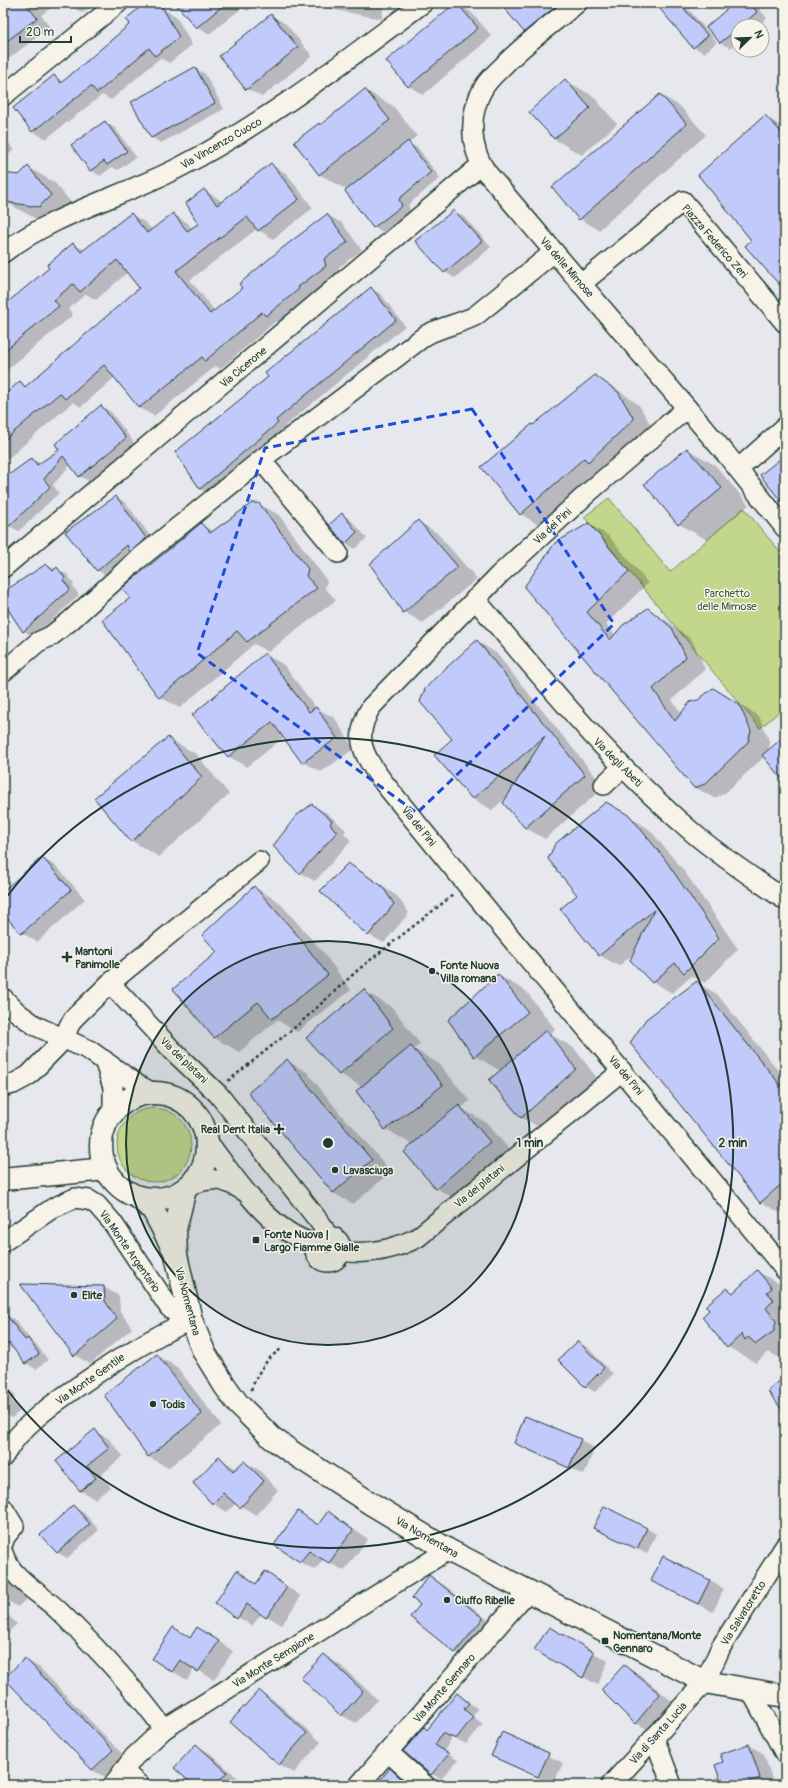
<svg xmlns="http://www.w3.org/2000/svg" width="788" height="1788" font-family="Pangolin,sans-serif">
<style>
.green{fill:#c2d68c;stroke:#708a60}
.shadow{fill:#0003}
.building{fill:#c2cafc;stroke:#1f3d34}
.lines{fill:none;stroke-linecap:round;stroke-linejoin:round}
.minor-casing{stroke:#1f3d34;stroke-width:22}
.major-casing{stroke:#1f3d34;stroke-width:25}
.path{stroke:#1f3d34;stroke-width:2.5;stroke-dasharray:3 3;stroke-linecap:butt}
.minor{stroke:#f7f3e8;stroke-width:19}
.major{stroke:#f7f3e8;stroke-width:22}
.marked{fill:none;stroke:#1d4ed8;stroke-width:3;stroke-dasharray:8 5;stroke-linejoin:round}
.ring{fill:none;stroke:#1f3d34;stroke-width:2}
.poi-dot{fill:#1f3d34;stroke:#f7f3e8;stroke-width:1.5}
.labels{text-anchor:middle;stroke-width:3;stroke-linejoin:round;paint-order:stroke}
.street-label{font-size:11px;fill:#1f3d34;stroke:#f7f3e8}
.park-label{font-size:11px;fill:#405c46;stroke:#f7f3e8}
.poi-label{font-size:11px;font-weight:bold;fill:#1f3d34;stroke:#f7f3e8;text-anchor:start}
.centre{fill:#1f3d34;stroke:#f7f3e8;stroke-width:2}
.ring-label{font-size:12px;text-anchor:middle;font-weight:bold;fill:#1f3d34;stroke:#f7f3e8;stroke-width:3;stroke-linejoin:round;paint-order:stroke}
</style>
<rect width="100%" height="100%" fill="#e7e7ee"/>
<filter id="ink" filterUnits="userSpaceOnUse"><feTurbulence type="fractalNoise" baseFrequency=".025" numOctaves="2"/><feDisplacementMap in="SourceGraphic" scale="8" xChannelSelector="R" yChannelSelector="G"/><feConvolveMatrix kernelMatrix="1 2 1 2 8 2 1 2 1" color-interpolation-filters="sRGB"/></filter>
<g filter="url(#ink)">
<g class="green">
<polygon points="609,498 670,572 744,508 785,558 785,707 760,728 584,517"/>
<circle cx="154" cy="1145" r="37"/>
</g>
<g class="shadow">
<polygon points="3,3 58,3 41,15 50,27 3,63"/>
<polygon points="67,3 96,3 82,13"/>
<polygon points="176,3 258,3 248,11 242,8 209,34 196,27"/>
<polygon points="304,3 384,3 382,19 308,5"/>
<polygon points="456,3 471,12 492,36 423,95 409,86"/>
<polygon points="501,3 592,3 544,42 525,31"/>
<polygon points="657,3 683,3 717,42 704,53 694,47"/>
<polygon points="735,3 754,3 767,18 757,26 738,26 738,42 730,48 721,43 707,27"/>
<polygon points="163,9 176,16 192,45 169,63 160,58 111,100 102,95 46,139 32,131 54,76 64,82"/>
<polygon points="271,15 286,24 312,56 262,97 247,89"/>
<polygon points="195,68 205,74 224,109 161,143 151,137"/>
<polygon points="565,80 593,96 617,124 582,155 554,139"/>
<polygon points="365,90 393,106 417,136 409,143 418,148 440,178 408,205 411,212 384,233 374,227 347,190 319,174 319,124 321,125"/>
<polygon points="661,95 680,106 706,135 599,230 580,219 553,187"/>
<polygon points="765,117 785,128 785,289 752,240"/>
<polygon points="105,122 115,128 136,157 118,170 112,167 100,176 91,170"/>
<polygon points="3,136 14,150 3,159"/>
<polygon points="271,165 286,173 313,208 273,239 257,229 190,280 215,311 327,215 342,223 362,250 338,268 341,274 282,324 276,321 220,369 216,366 154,416 139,408 115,377 81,407 73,402 3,463 3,397 20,383 28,387 140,289 128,272 96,300 86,294 68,309 73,315 3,373 3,314 51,268 73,244 85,250 131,214 146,223 152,230 173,214 188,223 192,229 199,224 204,190 219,199 222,203"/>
<polygon points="28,167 55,183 78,211 67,222 34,218 6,202 8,189 3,187 3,175 20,176"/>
<polygon points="454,211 464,217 491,247 455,278 445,272 417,241"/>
<polygon points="371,289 381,294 405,326 285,426 287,428 210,494 200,489 270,377"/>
<polygon points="595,377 617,389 639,405 655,432 542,527 521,514 482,467"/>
<polygon points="101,406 111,412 135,444 90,482 80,476 71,464 53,485 59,493 19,531 9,526 3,519 3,480 32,459 41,464 61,450"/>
<polygon points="687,449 715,465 749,505 707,540 679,524"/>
<polygon points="116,497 126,503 156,544 107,576 97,570"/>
<polygon points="259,504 279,515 327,581 325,588 336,600 268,652 254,644 180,708 160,697 132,598 201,524 214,532"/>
<polygon points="342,514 351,520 367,538 355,549 345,543"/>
<polygon points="418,521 437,533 477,579 423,623 404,612"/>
<polygon points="589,524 609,536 648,583 606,624 615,635 648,609 667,621 692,640 705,669 672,700 682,714 733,701 759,716 770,743 768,751 785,737 785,781 764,757 724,794 714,798 694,787 525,587"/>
<polygon points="46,565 67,574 74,584 73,586 79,595 34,637 24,631 3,601 3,594"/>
<polygon points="477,641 496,653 604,787 545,839 526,828 504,803 508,796 492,810 473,799 436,755 454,739"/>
<polygon points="3,651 7,656 3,659"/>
<polygon points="265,654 284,665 316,708 335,718 354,749 321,772 303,762 284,737 247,767 228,756"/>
<polygon points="168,738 196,754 229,794 159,857 132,841"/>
<polygon points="312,805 327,813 346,830 344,833 351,841 315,881 300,873 274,846"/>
<polygon points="625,814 649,829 684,871 738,949 705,983 692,976 672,993 653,982 634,953 619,966 599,955"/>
<polygon points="42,858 57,867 85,899 37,942 22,933 3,911 3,893"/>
<polygon points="348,864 397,896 409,913 384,943 369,935"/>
<polygon points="254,887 278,901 323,952 351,990 297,1032 277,1020 239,1052 215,1038 175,989 218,952"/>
<polygon points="498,975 526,991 555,1029 550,1034 574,1048 603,1086 549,1133 521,1117 501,1071 475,1056"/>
<polygon points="697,983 717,994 785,1079 785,1209 780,1213 761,1202"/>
<polygon points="364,991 392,1007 420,1044 414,1049 439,1064 470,1101 461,1108 487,1123 517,1159 464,1204 436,1188 413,1145 386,1129 362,1087 340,1074"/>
<polygon points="287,1061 307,1072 346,1121 351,1124 391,1172 353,1204 333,1193"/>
<polygon points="757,1271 785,1287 784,1360 768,1352 756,1363 728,1347 703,1317 727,1289 734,1293"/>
<polygon points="104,1287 119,1296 120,1311 132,1328 90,1364 75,1355"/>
<polygon points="5,1314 15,1320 32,1342 37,1345 48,1360 36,1369 26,1363 16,1350 5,1345 3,1343 3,1316"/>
<polygon points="578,1342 588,1348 613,1374 595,1392 585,1386"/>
<polygon points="157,1356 177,1367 221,1425 168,1468 149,1457 105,1395"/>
<polygon points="3,1382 16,1396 12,1400 21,1410 12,1418 6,1415 3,1417"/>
<polygon points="95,1431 109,1439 123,1456 101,1475 111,1487 95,1499 81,1491 57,1461"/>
<polygon points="580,1440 595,1448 584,1475 530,1451 515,1442"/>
<polygon points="219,1458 237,1469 244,1462 259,1470 278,1490 256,1515 236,1503 227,1512 212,1503"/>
<polygon points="74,1507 83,1512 99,1530 67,1558 57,1552"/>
<polygon points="328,1512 368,1539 344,1571 324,1559 315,1570 300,1562 313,1521 319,1525"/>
<polygon points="646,1528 656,1534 647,1554 604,1533"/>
<polygon points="3,1564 28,1597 18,1607 3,1598"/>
<polygon points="237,1572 257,1584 265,1573 301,1596 282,1625 262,1613 252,1626 216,1603"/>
<polygon points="430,1577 444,1585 497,1627 470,1661 455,1652 421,1605"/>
<polygon points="710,1580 724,1589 713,1612 652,1581"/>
<polygon points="785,1595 785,1611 784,1610"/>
<polygon points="3,1610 17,1624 3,1637"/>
<polygon points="174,1628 191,1638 212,1637 233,1651 214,1680 195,1668 187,1680 172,1671"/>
<polygon points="549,1628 608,1661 598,1685 550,1659"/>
<polygon points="324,1655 339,1664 378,1700 356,1723 341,1715"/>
<polygon points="25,1659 40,1668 127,1759 107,1778 92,1770"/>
<polygon points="624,1666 639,1674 674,1703 650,1731 636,1723"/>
<polygon points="259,1691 274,1700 321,1742 294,1773 279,1764"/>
<polygon points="457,1694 478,1709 473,1716 483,1724 466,1744 452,1737 444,1752 458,1760 441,1779 432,1774 427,1731"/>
<polygon points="503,1733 563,1763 553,1785 492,1755"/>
<polygon points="196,1745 211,1754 241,1781 238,1785 195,1785"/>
<polygon points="749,1745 764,1754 774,1785 716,1785 714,1778 720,1776"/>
<polygon points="390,1769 400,1775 411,1785 377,1785"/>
</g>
<g class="building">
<polygon points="3,3 25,3 37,18 3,44"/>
<polygon points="145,3 160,3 179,37 155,56 149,48 97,93 91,86 32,132 13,108 54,75 61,83 130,24 126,19"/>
<polygon points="175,3 226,3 196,28"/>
<polygon points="455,3 457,3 478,28 408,87 386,61"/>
<polygon points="500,3 560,3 524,32"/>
<polygon points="655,3 679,3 708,36 693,48"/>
<polygon points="734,3 750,3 757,12 741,26 738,26 738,28 720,43 706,27"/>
<polygon points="271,14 298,47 246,90 219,56"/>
<polygon points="195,67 215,103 151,138 131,102"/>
<polygon points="565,79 590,108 554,139 529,112"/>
<polygon points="365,89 390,120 319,175 294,142 319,123 320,125"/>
<polygon points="660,94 687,124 579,220 552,187"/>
<polygon points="765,115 785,136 785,291 745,246 751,240 698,175"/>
<polygon points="105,121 127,151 107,165 104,161 90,171 71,145"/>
<polygon points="408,141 431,172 399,199 402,206 373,228 345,191"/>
<polygon points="271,163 299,199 258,231 247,217 176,271 210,314 242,288 239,284 281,249 327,214 348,242 324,259 326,266 298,287 299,289 266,316 262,312 205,361 202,357 139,408 104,365 65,399 60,393 3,441 3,396 20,381 25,387 139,288 117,260 80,292 73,284 54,300 59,306 3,352 3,306 49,268 47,265 73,243 81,252 131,213 147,233 173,213 187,231 198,224 186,203 204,189 217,205"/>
<polygon points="28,166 51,195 39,207 5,202 7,187 3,187 3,173 19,175"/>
<polygon points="454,210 482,241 444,273 415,241"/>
<polygon points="371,287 396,320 276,420 278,423 200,489 175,452 268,377 265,373"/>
<polygon points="595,375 618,392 634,419 588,462 584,458 520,515 481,467 532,424 533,425"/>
<polygon points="101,405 126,438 79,477 63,456 44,479 50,487 3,532 3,479 32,458 37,465 59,450 55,444"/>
<polygon points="687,448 722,488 678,525 644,484"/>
<polygon points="785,455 785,506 760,475"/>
<polygon points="116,496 146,538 130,552 127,545 97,571 65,532"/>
<polygon points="252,503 259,503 308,569 306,576 317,588 247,642 237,631 159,698 102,620 130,598 122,588 201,523 210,533"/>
<polygon points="342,513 357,532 345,544 329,525"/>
<polygon points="418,520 458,567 403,613 370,564"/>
<polygon points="589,523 629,571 587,612 610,640 623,625 648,608 672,628 686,657 653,689 675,721 690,702 698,700 713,688 739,704 751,731 748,742 705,784 694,788 524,587 555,543"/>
<polygon points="46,564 53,571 57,567 65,578 63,580 70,589 23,632 3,602 3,592"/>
<polygon points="477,640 585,775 525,828 503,803 545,736 472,799 434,755 452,739 420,702 425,689 435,678"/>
<polygon points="265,653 309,712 316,707 337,738 302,763 272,722 228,757 192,715"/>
<polygon points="785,736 785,783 762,755"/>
<polygon points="168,737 202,777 131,842 94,798"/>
<polygon points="606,802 630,816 664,858 719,938 684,973 675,963 652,983 630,960 654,910 599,956 560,909 577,895 548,859 555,844"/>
<polygon points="312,804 332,821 330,824 337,832 299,874 273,846 296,816"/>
<polygon points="42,857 71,890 21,934 3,913 3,891"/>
<polygon points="348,863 382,886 394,904 368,936 320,891"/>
<polygon points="254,886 299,937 328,975 272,1019 258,1002 214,1038 173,989 217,952 202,935"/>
<polygon points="498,974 528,1012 474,1057 448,1020"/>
<polygon points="697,981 785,1091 785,1181 760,1203 630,1043 646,1019"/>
<polygon points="364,989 393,1028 339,1075 306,1038"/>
<polygon points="546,1030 576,1069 521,1118 489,1080"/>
<polygon points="411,1046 443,1085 385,1130 356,1091"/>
<polygon points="287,1059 330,1112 331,1111 372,1160 333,1193 248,1093"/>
<polygon points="459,1105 490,1142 436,1189 404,1152 429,1129"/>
<polygon points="757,1270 772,1288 767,1292 774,1300 766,1308 776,1321 774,1331 756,1344 748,1337 745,1340 742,1334 727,1348 702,1317 709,1310 705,1306 727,1288 733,1293"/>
<polygon points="20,1284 104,1286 105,1301 117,1319 74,1356"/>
<polygon points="3,1310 25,1340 28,1338 39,1354 25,1364 9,1343 3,1347"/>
<polygon points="578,1341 604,1368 585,1387 558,1360"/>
<polygon points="157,1354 202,1414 148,1457 104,1395"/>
<polygon points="785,1376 785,1414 768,1391"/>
<polygon points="525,1416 581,1439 569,1468 514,1443"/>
<polygon points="95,1429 109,1448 87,1466 96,1478 80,1491 56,1461"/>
<polygon points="219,1456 233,1471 244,1461 264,1481 240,1508 223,1493 212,1504 193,1483"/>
<polygon points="73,1505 90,1524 57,1553 40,1535"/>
<polygon points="604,1506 647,1528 637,1549 593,1528"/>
<polygon points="298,1511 318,1525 328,1511 353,1530 329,1563 309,1551 300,1562 274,1545"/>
<polygon points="663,1556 710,1580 698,1604 651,1581"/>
<polygon points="237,1570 256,1584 265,1571 287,1587 266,1618 247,1604 237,1619 215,1603"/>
<polygon points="429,1575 483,1618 455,1653 410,1617 420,1605 412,1598"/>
<polygon points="173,1627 190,1638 197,1627 219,1641 198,1672 180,1660 172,1672 152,1659"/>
<polygon points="549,1627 594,1652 583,1678 534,1650"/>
<polygon points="324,1654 363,1691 341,1716 301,1678"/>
<polygon points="25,1658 113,1750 92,1770 4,1678"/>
<polygon points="624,1665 660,1694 635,1724 601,1690"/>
<polygon points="259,1690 307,1733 279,1765 230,1722"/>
<polygon points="457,1693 469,1703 464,1709 473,1717 456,1739 442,1733 435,1745 449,1754 431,1775 403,1751 424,1727 427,1730"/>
<polygon points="502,1732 549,1753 538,1777 491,1756"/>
<polygon points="196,1744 227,1772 216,1785 193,1785 174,1768"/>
<polygon points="749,1744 760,1778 740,1785 722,1785 715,1765 723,1762 720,1754"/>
<polygon points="390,1768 408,1785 376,1785"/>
</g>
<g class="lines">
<defs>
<g id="minor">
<path d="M 577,3 C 552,24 525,43 503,66 C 496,73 489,79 484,87 C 468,114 469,148 487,173 L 726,454 L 785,528"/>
<polyline points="3,96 118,3"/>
<path d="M 3,253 C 55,213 122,197 180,167 C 267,122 344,62 423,3"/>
<polyline points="581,284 683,201 785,323"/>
<path d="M 687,408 L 589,492 L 499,575 L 371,707 C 352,739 364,756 384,783 C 516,947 653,1106 785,1270"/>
<polyline points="261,460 338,553"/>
<polyline points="738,469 785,427"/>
<polyline points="3,568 481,165"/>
<path d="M 475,599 C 544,680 611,763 692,832 C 721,857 754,878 785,900"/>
<path d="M 3,672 L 38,642 L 51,636 L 70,621 L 136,561 L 266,456 L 426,335 C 441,327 459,324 475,316 L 554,252"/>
<polyline points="604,785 622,768"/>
<polyline points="110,983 174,1052 218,1094 322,1225 327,1236"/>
<polyline points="3,998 18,1013 36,1026 89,1050 138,1085 153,1093"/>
<polyline points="104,1060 113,1087 113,1112"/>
<polyline points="3,1087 13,1084 28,1076 64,1039 69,1026 74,1018 110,983 259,861"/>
<path d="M 207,1141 C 236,1178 267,1231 315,1244"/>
<path d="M 192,1184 C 214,1177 222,1178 242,1190"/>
<circle cx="328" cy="1249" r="13"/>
<polyline points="3,1242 53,1208 75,1198 89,1200 97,1205 112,1222 169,1307 177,1314 191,1320"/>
<path d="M 341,1251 C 367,1255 393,1250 417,1238 L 622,1071"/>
<path d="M 3,1457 C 21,1425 54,1403 83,1383 C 118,1359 152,1337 191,1320"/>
<polyline points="3,1508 14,1526 5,1537 3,1543"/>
<path d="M 3,1553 C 11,1579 42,1594 60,1612 C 97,1648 134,1687 164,1729"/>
<polyline points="751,1691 785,1754"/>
<polyline points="654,1737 672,1785"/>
<polyline points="388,1752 425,1785"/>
<polyline points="123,1771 139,1785"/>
<polyline points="113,1785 134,1757 164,1729 448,1550"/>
<polyline points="359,1785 529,1590"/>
<polyline points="611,1785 705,1682 721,1647 785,1546"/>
</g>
<g id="major">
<circle cx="154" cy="1146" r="53"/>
<polyline points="3,1179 106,1169"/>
<polyline points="185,1189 175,1229 176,1255 191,1320 204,1352 225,1386 238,1404 272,1438 293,1453 370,1503 448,1550 705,1682 785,1696"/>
<polyline points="138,1197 153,1210 174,1250"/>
</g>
</defs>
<use href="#minor" class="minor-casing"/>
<use href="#major" class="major-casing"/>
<g class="path">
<polyline points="228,1081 299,1024 359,969 453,895"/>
<path d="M 251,1390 C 258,1372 265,1360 281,1349"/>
</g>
<use href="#minor" class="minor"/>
<use href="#major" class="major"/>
</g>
</g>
<path class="marked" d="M 472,409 L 614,624 L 417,813 L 197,653 L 265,448 Z"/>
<circle cx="328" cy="1143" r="202" fill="#1f3d34" fill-opacity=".12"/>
<g class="ring">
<circle cx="328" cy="1143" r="202"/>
<path d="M5 899A405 405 0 1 1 5 1387"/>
</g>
<g class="poi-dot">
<path d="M65 951h4v4h4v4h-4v4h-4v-4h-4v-4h4z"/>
<circle cx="432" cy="971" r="4"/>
<path d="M277 1123h4v4h4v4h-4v4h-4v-4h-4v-4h4z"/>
<circle cx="335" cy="1170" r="4"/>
<rect x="252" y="1236" width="8" height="8" rx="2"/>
<circle cx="74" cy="1295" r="4"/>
<circle cx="153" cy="1404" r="4"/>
<circle cx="447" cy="1600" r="4"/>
<rect x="601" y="1637" width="8" height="8" rx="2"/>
</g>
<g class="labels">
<g class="street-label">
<text transform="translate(221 143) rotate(-30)" y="4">Via Vincenzo Cuoco</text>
<text transform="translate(715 241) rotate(49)" y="4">Piazza Federico Zeri</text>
<text transform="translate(567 267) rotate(49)" y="4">Via delle Mimose</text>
<text transform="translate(243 367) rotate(-40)" y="4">Via Cicerone</text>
<text transform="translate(552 526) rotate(-43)" y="4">Via dei Pini</text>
<text transform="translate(618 762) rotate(45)" y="4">Via degli Abeti</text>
<text transform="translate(419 826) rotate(51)" y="4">Via dei Pini</text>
<text transform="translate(184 1060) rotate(44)" y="4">Via dei platani</text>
<text transform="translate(626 1075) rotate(50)" y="4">Via dei Pini</text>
<text transform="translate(479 1186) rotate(-39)" y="4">Via dei platani</text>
<text transform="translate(130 1251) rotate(55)" y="4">Via Monte Argentario</text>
<text transform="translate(188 1301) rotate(75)" y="4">Via Nomentana</text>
<text transform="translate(90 1379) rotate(-35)" y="4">Via Monte Gentile</text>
<text transform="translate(427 1537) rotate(30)" y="4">Via Nomentana</text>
<text transform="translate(743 1613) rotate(-58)" y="4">Via Salvatoretto</text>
<text transform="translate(273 1660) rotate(-32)" y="4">Via Monte Sempione</text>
<text transform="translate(444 1688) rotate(-49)" y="4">Via Monte Gennaro</text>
<text transform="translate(658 1733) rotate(-48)" y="4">Via di Santa Lucia</text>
</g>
<g class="park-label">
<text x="727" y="597">Parchetto<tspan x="727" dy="13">delle Mimose</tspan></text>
</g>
<g class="poi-label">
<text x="75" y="955">Mantoni<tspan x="75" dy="13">Panimolle</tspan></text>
<text x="440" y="969">Fonte Nuova<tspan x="440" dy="13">Villa romana</tspan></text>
<text x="270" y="1133" text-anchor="end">Real Dent Italia</text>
<text x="343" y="1174">Lavasciuga</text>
<text x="264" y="1238">Fonte Nuova |<tspan x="264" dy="13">Largo Fiamme Gialle</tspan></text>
<text x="82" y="1299">Elite</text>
<text x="161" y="1408">Todis</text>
<text x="455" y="1604">Ciuffo Ribelle</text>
<text x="613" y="1639">Nomentana/Monte<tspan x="613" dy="13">Gennaro</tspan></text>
</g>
</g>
<circle cx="328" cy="1143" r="6" class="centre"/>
<g class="ring-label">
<text x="530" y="1147">1 min</text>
<text x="733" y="1147">2 min</text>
</g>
<rect width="788" height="1788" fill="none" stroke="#f7f3e8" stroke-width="16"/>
<rect x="8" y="8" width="772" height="1772" fill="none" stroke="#1f3d34" stroke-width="1.5" filter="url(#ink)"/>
<g transform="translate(750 38) rotate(67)"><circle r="19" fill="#f7f3e8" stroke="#a1aaa0"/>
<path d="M0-3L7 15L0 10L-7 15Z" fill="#1f3d34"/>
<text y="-6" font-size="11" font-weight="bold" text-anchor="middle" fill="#1f3d34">N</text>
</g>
<path d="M20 36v6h51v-6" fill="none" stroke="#1f3d34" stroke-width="2"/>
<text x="26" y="36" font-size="12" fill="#1f3d34" stroke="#f7f3e8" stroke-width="3" paint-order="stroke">20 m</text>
</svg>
